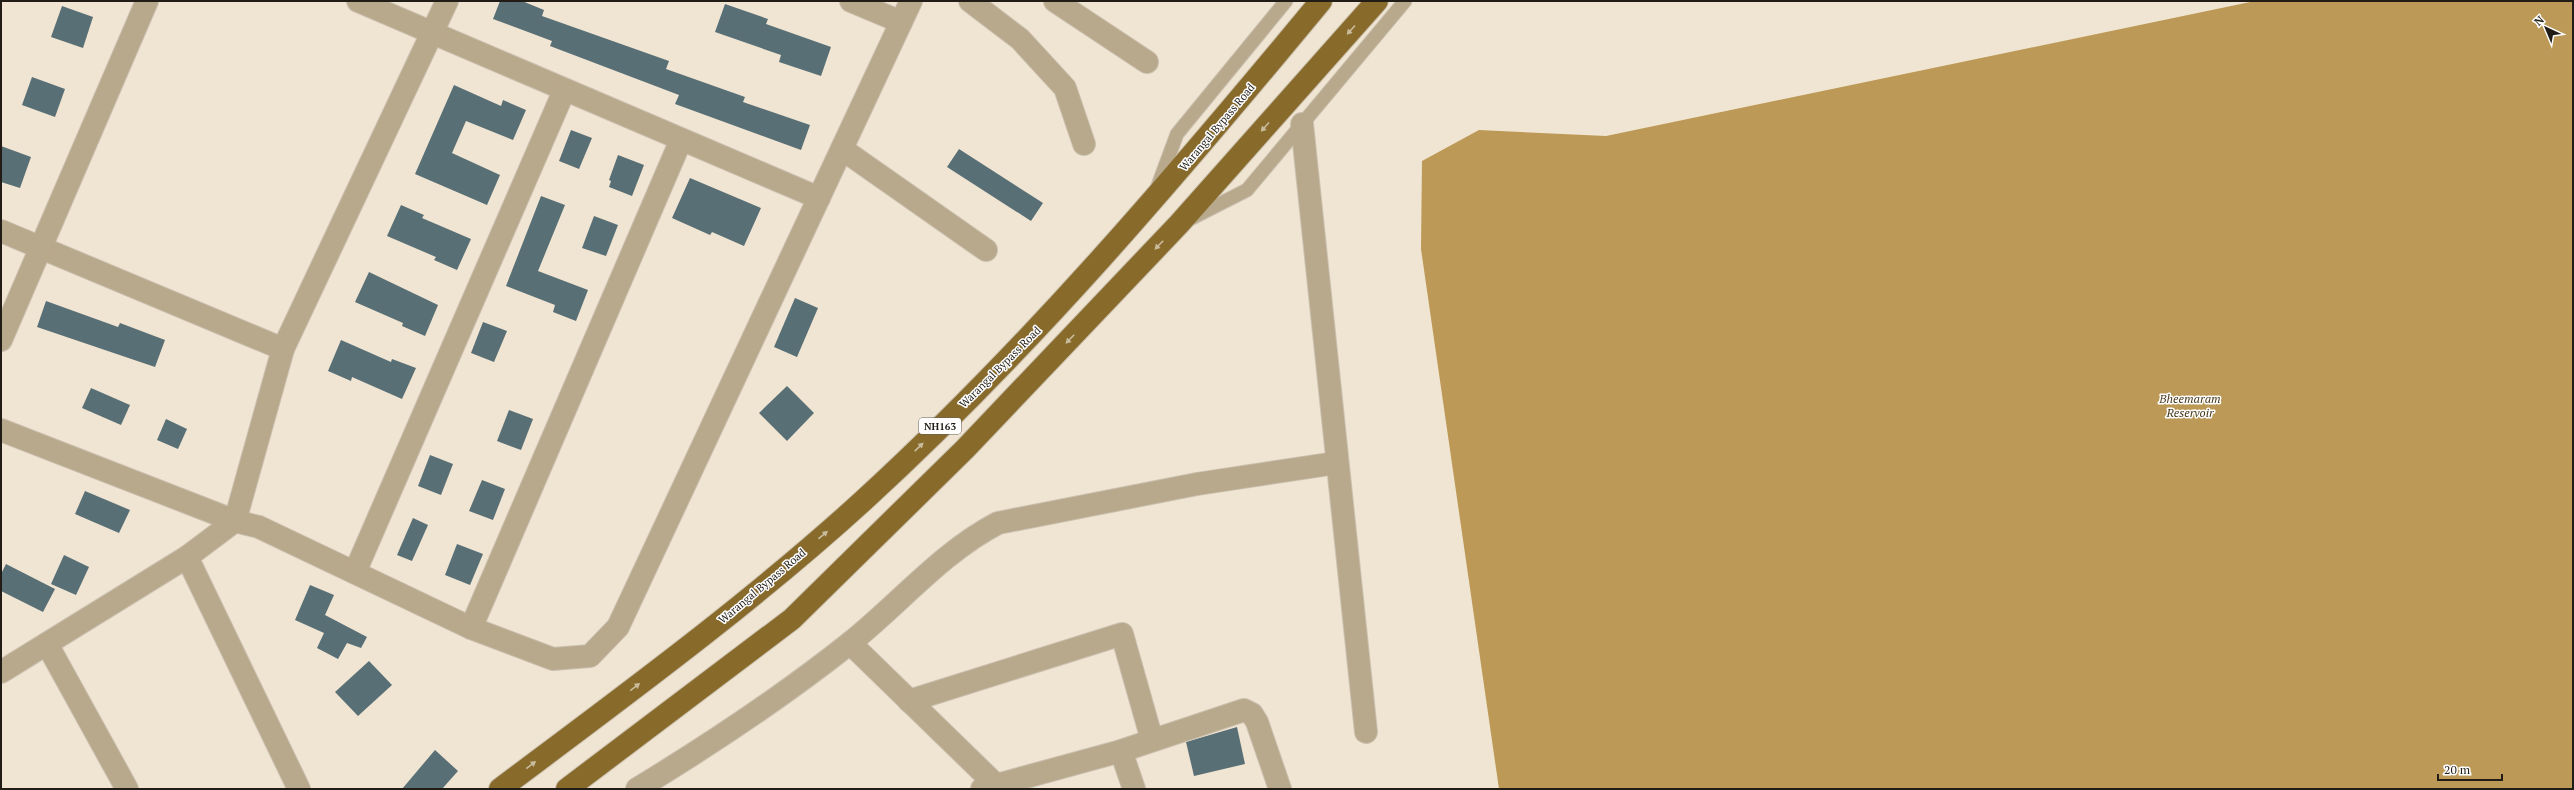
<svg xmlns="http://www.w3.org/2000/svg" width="2574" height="790" font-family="'PT Serif',serif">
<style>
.water{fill:#bc9956}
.building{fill:#596f76}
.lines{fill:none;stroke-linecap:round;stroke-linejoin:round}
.service-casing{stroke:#cbc1b0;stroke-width:15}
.minor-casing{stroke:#cbc1b0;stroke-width:24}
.trunk-casing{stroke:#cbc1b0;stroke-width:24}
.service{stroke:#b8a88c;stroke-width:13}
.minor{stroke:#b8a88c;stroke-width:22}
.trunk{stroke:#886a2a;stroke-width:22}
.oneway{fill:#c9bc9f}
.labels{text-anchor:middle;stroke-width:3;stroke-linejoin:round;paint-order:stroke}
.shield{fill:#fff;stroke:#64615c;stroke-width:1}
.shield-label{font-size:10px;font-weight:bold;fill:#211d16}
.street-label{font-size:11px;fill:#211d16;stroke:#fff}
.water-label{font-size:12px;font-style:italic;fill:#463719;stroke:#fff}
</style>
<rect width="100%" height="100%" fill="#f0e5d2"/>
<polygon class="water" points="2255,1 2573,1 2573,789 1499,789 1421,249 1422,161 1479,130 1606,136"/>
<g class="building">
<polygon points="500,1 522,1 544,10 542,16 669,61 666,69 745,97 743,102 810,125 801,150 675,104 679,95 550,46 552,41 493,19"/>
<polygon points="725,4 768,19 766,24 831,47 821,76 779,62 781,55 715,32"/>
<polygon points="62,6 93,17 83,48 51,37"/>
<polygon points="32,77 65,89 55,117 22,105"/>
<polygon points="454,85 501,106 503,100 526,110 513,140 466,121 452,153 500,175 487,205 415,174"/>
<polygon points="571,130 592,138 579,169 559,161"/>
<polygon points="1,146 31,157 20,188 1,182"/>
<polygon points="959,149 1043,203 1031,221 947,167"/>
<polygon points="618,155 644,165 632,196 609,187 611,181 609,180"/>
<polygon points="690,178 761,208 744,246 712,232 710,235 672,218"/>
<polygon points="541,196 565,205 538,271 588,290 576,321 553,312 555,305 506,286"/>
<polygon points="401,205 424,215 422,218 471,239 457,270 434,260 436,257 387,236"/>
<polygon points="594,216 618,225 606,256 582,248"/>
<polygon points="369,272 438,305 425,336 402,326 403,323 355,302"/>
<polygon points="795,298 818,308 797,357 774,347"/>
<polygon points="46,301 118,327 120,323 165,340 155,367 37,327"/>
<polygon points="483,322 507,331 494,362 471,353"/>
<polygon points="341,340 391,362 392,359 416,368 402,399 352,377 351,381 328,371"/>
<polygon points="787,386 814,413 787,441 759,413"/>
<polygon points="91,388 130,405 121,425 82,408"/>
<polygon points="509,410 533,419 521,450 497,441"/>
<polygon points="166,419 187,429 178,449 157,440"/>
<polygon points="430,455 453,464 441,495 418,486"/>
<polygon points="482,480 505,489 493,520 469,511"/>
<polygon points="85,491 130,510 119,533 75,514"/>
<polygon points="413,518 428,525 412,561 397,555"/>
<polygon points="457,544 483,554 470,585 445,575"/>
<polygon points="64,555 89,567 76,595 51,584"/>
<polygon points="6,564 55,589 43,612 1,591 1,574"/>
<polygon points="310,585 334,595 325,615 367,637 361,648 347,643 338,659 317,648 324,633 295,620"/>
<polygon points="369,661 392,685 358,716 335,692"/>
<polygon points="1237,727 1245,764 1194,776 1186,742"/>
<polygon points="435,750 458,771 442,789 402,789"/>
</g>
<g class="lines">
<defs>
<g id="service">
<polyline points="1157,188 1177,134 1286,1"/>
<polyline points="1190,219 1247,190 1405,1"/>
</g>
<g id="minor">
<polyline points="358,1 819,198"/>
<polyline points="851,1 901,22"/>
<polyline points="970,1 1020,39 1065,88 1084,144"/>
<polyline points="1055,1 1147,62"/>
<polyline points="1302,124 1366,732"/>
<polyline points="842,149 986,250"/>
<polyline points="1,231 283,349"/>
<polyline points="1,340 147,1"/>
<polyline points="1,430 235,521 259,527 471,628 553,659 590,656 618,627 911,1"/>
<polyline points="187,557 299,789"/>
<polyline points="355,572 564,91"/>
<polyline points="471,628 681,140"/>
<polyline points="850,643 996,785"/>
<polyline points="47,644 127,789"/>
<polyline points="1,672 187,557 235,521 283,349 447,1"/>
<polyline points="909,701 1122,634 1152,740"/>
<polyline points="1121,751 1134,789"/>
<path d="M 637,789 C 711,744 782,697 850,643 C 899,604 942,552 998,523 L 1197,484 L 1336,463"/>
<polyline points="982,789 1121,751 1244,710 1252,714 1257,722 1280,789"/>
</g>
<g id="trunk">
<path d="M 500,789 C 624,696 750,604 864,500 C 1031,347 1177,175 1321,1"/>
<polyline points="567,789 792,619 965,449 1179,224 1377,1"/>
</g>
</defs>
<use href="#service" class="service-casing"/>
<use href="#minor" class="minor-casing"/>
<use href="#trunk" class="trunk-casing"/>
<use href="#service" class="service"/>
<use href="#minor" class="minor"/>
<use href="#trunk" class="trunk"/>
</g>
<defs><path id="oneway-solid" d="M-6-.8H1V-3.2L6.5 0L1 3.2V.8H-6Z"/></defs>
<g class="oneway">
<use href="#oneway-solid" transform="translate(1351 30) rotate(132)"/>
<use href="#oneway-solid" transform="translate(1265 127) rotate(132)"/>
<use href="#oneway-solid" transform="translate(1159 245) rotate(134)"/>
<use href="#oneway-solid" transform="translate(1070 339) rotate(134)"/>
<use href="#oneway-solid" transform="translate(919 447) rotate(-44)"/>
<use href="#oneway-solid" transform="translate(823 535) rotate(-40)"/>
<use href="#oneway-solid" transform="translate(635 687) rotate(-37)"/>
<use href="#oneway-solid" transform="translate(531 765) rotate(-37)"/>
</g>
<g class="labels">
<rect class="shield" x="919" y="418" width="42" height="16" rx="3"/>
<g class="shield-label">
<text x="940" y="430">NH163</text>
</g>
<g class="street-label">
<text transform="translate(1217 127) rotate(-50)" y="4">Warangal Bypass Road</text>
<text transform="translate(1000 367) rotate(-45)" y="4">Warangal Bypass Road</text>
<text transform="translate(762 586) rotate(-40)" y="4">Warangal Bypass Road</text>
</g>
<g class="water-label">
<text x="2190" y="403">Bheemaram<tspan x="2190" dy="14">Reservoir</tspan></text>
</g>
</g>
<rect width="2574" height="790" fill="none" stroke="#211d16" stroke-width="4"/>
<g transform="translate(2546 28) rotate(316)" stroke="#ffffff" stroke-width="3" paint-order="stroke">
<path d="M0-3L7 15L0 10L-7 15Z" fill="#211d16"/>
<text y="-6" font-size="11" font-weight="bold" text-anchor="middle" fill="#211d16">N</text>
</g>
<path d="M2438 774v6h64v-6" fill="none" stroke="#211d16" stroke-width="2"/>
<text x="2444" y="774" font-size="12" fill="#211d16" stroke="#ffffff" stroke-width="3" paint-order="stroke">20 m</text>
</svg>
